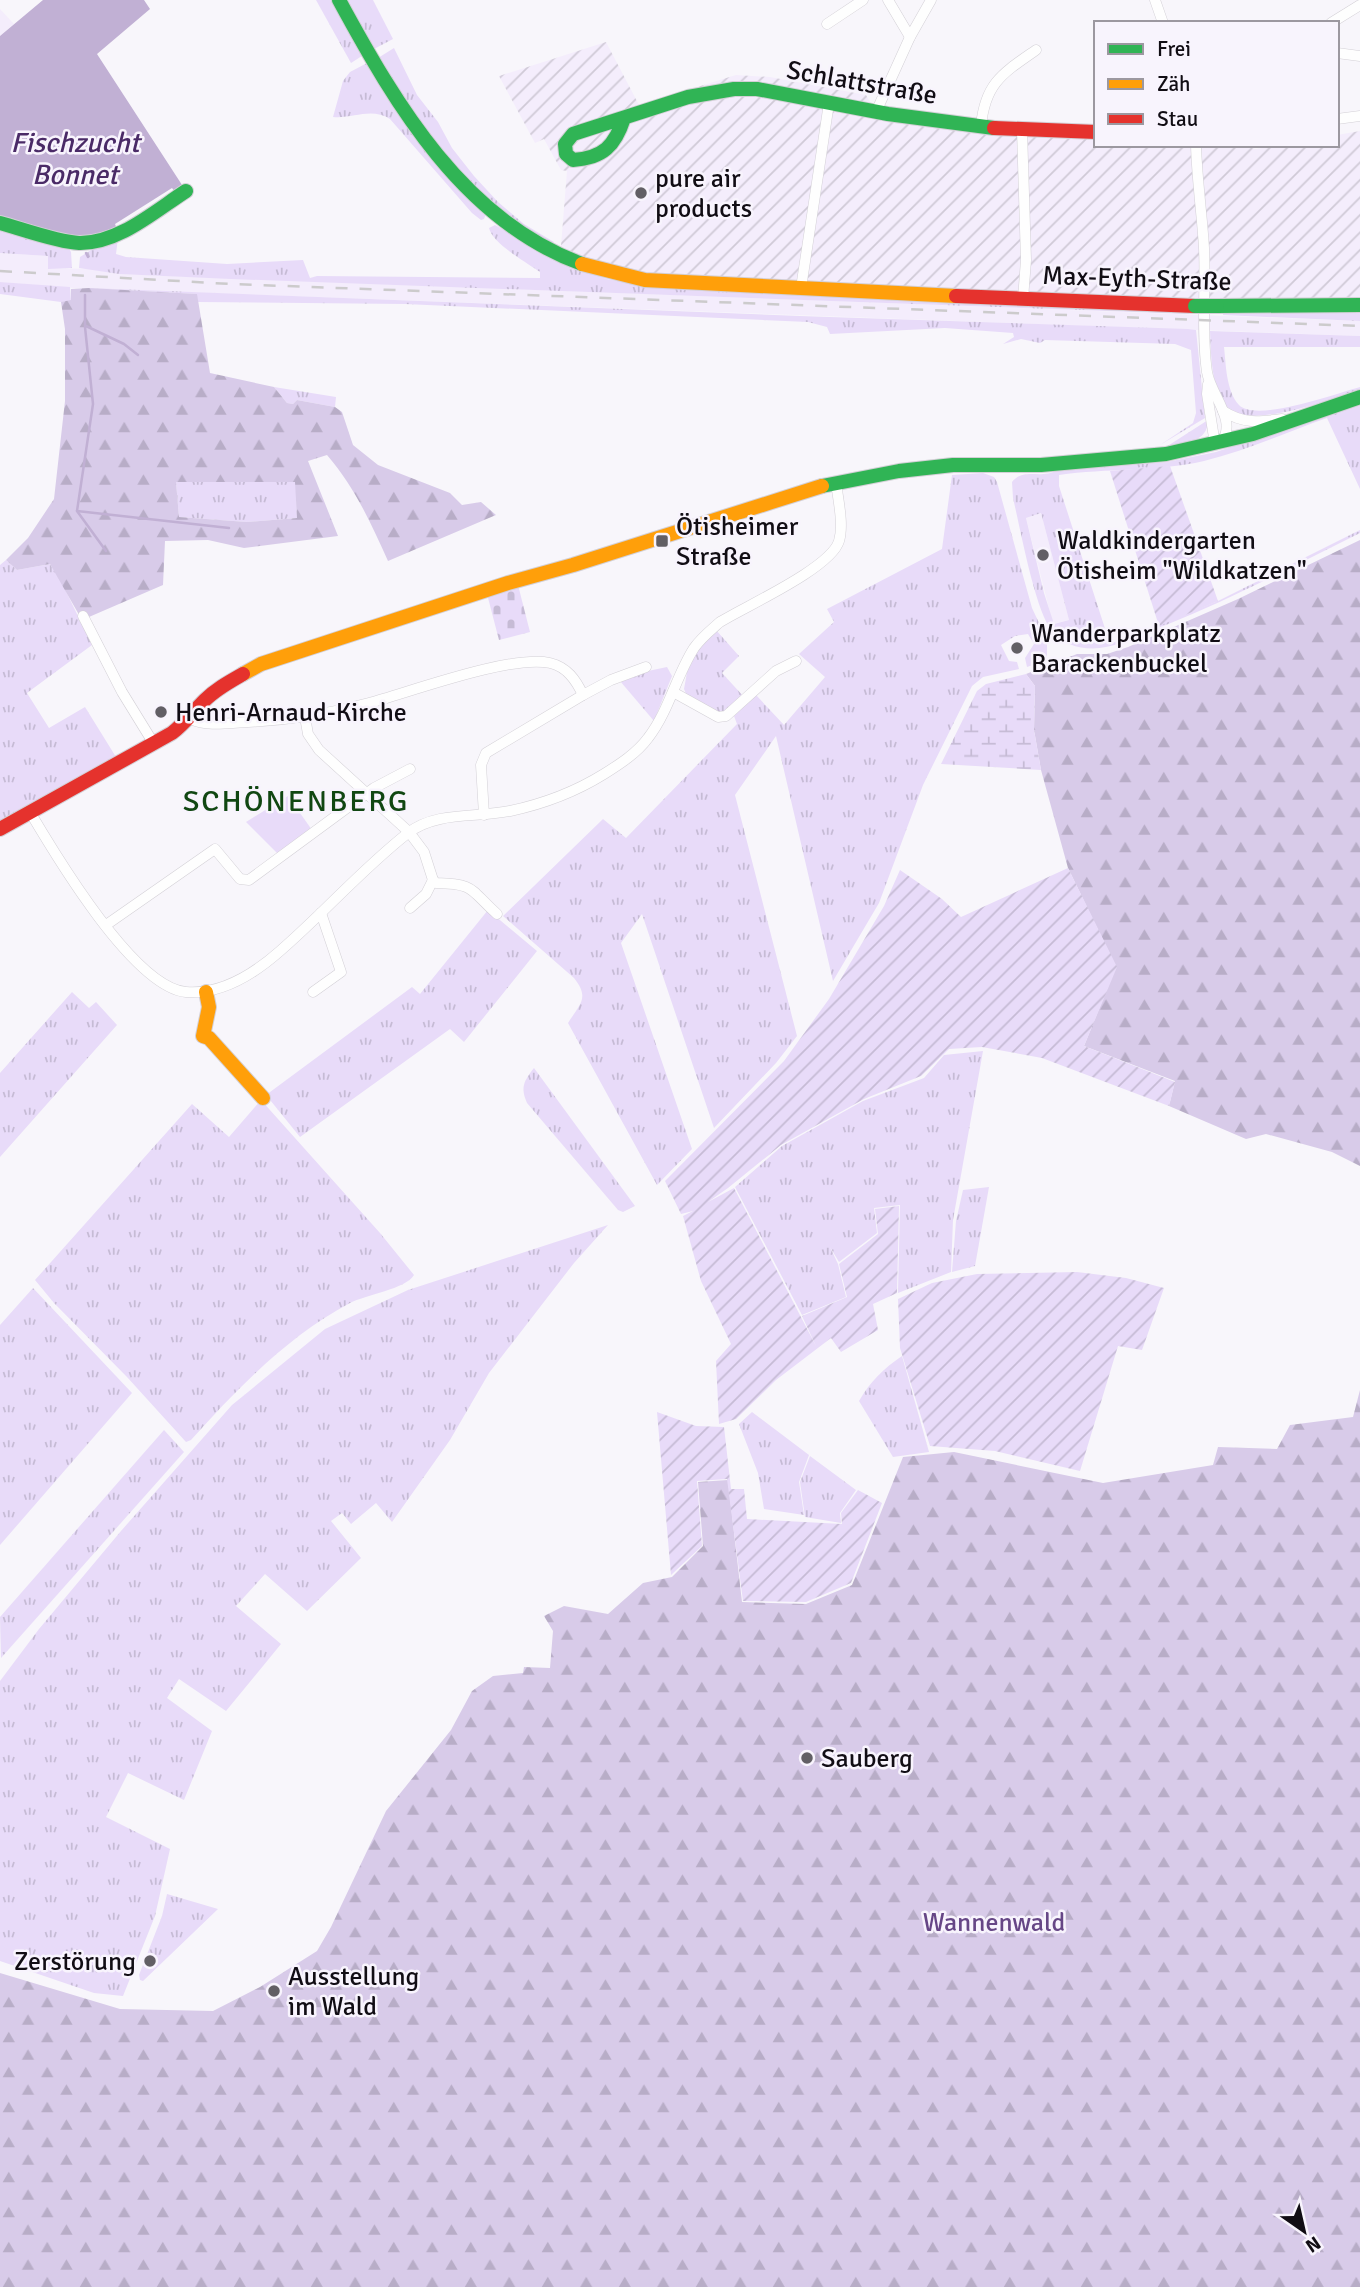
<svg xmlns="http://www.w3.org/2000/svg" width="1360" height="2287" font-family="Signika,sans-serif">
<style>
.built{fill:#f4edfc}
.industrial{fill:url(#industrial-furrows)}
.grass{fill:url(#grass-tufts);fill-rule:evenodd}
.forest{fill:url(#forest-firs);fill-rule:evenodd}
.wetland{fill:url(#wetland-marsh)}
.cemetery{fill:url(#cemetery-stones)}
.park{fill:#e8dbf9}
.garden{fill:url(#garden-furrows)}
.water{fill:#c1b0d4}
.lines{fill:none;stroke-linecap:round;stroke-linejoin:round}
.stream{stroke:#c1b0d4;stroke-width:2.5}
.street-casing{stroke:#d3d0d6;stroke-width:11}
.fast-casing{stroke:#d3d0d6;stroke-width:16}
.slow-casing{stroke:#d3d0d6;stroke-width:16}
.jam-casing{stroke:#d3d0d6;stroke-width:16}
.street{stroke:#fefefe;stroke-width:10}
.fast{stroke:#30b455;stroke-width:14}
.slow{stroke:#ff9f0a;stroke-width:14}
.jam{stroke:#e5322d;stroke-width:14}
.rail{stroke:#cccbcc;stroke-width:2.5;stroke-dasharray:12 12;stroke-linecap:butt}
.fast-bridge-casing{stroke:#d3d0d6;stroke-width:16;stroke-linecap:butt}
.fast-bridge{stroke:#30b455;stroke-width:14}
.poi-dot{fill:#625f65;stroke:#f8f4fd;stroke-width:2.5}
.labels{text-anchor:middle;stroke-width:5;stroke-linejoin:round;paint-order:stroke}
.street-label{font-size:26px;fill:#110d14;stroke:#f8f4fd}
.poi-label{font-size:26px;fill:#110d14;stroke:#f8f4fd;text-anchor:start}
.park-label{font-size:26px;fill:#664686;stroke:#f8f4fd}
.water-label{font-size:28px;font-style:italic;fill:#4a2a67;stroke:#f8f4fd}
.quarter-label{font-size:30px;letter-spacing:2px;fill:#114712;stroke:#f8f4fd}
</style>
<defs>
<pattern id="industrial-furrows" width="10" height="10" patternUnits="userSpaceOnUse" patternTransform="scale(1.75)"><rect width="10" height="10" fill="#f4edfc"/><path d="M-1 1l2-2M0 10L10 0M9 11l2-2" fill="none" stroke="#d0cad7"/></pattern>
<pattern id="grass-tufts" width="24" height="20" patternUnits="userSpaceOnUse" patternTransform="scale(1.75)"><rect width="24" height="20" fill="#e8dbf9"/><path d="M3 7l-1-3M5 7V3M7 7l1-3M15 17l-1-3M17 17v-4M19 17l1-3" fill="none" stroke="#c6bbd5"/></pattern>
<pattern id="forest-firs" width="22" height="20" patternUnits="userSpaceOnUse" patternTransform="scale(1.75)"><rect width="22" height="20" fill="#d8cbe9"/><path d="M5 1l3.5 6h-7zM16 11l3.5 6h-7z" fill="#b8adc7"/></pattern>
<pattern id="wetland-marsh" width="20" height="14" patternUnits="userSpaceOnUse" patternTransform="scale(1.75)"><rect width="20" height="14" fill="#e8dbf9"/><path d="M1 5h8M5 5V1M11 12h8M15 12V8" fill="none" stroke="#c6bbd5"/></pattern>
<pattern id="cemetery-stones" width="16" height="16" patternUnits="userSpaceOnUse" patternTransform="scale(1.75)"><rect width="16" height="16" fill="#e8dbf9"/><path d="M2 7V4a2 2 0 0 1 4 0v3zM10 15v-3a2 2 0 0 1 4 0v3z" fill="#c6bbd5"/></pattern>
<pattern id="garden-furrows" width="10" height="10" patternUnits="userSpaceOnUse" patternTransform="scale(1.75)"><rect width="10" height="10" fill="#e8dbf9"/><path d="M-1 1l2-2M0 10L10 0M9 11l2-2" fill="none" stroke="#c6bbd5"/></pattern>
</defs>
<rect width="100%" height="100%" fill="#f8f6fb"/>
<g class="built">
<polygon points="0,9 14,24 0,36"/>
<polygon points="0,253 48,256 48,268 90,269 119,274 1360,321 1360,336 74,288 0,282"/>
<polygon points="1041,513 1069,620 1053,624 1026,518"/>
</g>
<polygon class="industrial" points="606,42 639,105 736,75 770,77 866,95 876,112 1096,132 1096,145 1239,145 1256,149 1280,145 1337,145 1337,135 1360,131 1360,299 1182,299 874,286 645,273 611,266 580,257 561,246 567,171 561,170 544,139 535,143 499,76"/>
<g class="grass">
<polygon points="316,0 334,0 365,54 351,63"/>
<polygon points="345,0 373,0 393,39 374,49"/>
<polygon points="394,48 417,95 438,122 452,148 474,176 498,202 524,224 554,242 548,245 498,212 446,157 397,88 378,58"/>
<path d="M 369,62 L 486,214 L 484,219 L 481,220 L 472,213 L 390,119 C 371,107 353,119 333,117 L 343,81 L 350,72 Z"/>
<path d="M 495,225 L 575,268 L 607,279 L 644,286 L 1189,312 L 1189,314 L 231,279 L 119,274 L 79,268 L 80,257 L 99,245 L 118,238 L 116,254 L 126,257 L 227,264 L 303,260 L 310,278 L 317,276 L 540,278 L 540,272 C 526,262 493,244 489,228 Z"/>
<polygon points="0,227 67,245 71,252 72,268 48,269 48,256 0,253"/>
<polygon points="0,282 70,287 71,301 61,302 0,294"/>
<polygon points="89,288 800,316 1188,329 1196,330 1205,418 1160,445 1193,423 1196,413 1191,350 1175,344 1045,340 1040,343 1021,339 1003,344 1014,337 1013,333 945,328 830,334 827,327 808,322 405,304 198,302 196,294"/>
<polygon points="1279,309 1360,310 1360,321 1223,315 1223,311 1273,313"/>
<path d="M 1210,331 L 1360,336 L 1360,347 L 1224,347 C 1226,364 1226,391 1239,405 C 1256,423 1338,393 1360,387 L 1360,390 C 1333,398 1245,433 1225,405 C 1211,384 1211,355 1210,331 Z"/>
<polygon points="274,387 336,397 335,407 297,400 293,404 287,403"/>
<path d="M 1360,403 L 1360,489 L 1327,418 C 1287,432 1246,451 1204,461 C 1156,472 1107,468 1059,475 L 1059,486 L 1110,644 L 1218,601 L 1360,530 L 1360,533 C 1296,565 1233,598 1166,625 C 1147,632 1126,643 1106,647 C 1088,651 1064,647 1052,631 C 1035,611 1020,527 1013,498 L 1012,482 C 1024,467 1041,480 1057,470 L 1167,462 L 1216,452 ZM 1041,513 L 1069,620 L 1054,624 L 1044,593 L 1026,518 Z"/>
<path d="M 1208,420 C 1208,443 1184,443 1166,447 Z"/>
<path d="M 983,473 L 994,477 L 997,482 L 1032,608 L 1047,640 L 1047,657 L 1044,661 L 1027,667 L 1025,658 L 1034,644 L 1028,634 L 1015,636 L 1001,645 L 1009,661 L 1017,662 L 1019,669 L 983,677 L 972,686 L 923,785 L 879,903 L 833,981 L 776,736 L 735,795 L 797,1036 L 776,1063 L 714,1128 L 642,914 L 621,943 L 692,1149 L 657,1185 L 568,1023 C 580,1004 590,998 574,978 L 503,916 L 603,819 L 626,838 L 737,724 L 734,716 L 756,695 L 784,725 L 825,677 L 799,654 L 834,622 L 827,609 L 942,549 L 952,475 Z"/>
<polygon points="176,482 296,482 297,518 247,522 179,517"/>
<polygon points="6,560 17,570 50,564 61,581 92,645 27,693 49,728 85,707 116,757 0,825 0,565"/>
<polygon points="716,630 739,656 722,673 745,698 722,713 715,712 687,696 684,689 688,667 698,648"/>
<polygon points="667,667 672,676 654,721 620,681 648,671"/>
<polygon points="488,910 537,951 464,1042 450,1029 300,1137 266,1095 412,987 420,994"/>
<polygon points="72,992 89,1008 96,1002 117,1025 0,1157 0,1073"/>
<polygon points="983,1051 953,1220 951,1272 898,1293 900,1205 874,1208 877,1233 839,1262 830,1247 838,1264 846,1297 802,1315 735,1187 782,1146 863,1101 924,1078 944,1055"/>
<path d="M 534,1068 L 635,1206 L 623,1212 L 618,1210 L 527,1103 C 520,1087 524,1081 534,1068 Z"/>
<path d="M 261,1100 L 380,1233 L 414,1275 C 406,1289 365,1295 350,1303 C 289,1335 237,1389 191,1440 L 186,1442 L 127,1377 L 54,1303 L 35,1280 L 192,1104 L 229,1137 Z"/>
<polygon points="989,1187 975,1266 952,1272 956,1221 963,1190"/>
<polygon points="608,1225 574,1263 489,1373 450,1440 392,1522 376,1503 351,1524 342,1513 331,1521 361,1558 307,1611 265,1574 236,1606 281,1644 226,1711 179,1679 167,1698 212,1731 184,1800 128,1773 106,1817 170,1849 155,1916 123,1996 94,1993 0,1961 0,1681 39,1629 121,1531 232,1405 325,1329 408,1290"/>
<polygon points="33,1288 132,1393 0,1545 0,1325"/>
<path d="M 902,1356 L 929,1452 L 893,1457 L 859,1401 C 869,1383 884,1368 902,1356 Z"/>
<polygon points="752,1412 809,1455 799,1482 804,1515 764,1509 758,1473 739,1424"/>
<polygon points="164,1430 184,1452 1,1658 0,1617"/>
<polygon points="810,1456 856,1490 840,1513 841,1523 805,1517 800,1482"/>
<polygon points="167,1894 218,1909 143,1981 140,1980 139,1975 162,1916"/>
</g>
<g class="forest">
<path d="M 89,288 L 197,294 L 210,373 L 274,387 L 287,403 L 293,404 L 297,400 L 335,407 L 342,412 L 353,445 L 378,465 L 450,493 L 462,505 L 481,502 L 496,515 L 388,561 C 371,523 354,486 327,455 L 308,461 L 338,536 L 244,548 L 208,540 L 165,541 L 163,585 L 82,620 L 50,564 L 17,570 L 6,560 L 28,538 L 54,499 L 65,401 L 65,329 L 61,302 L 71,300 L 71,289 ZM 295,482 L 297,518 L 247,522 L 179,517 L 176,482 Z"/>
<polygon points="1360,540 1360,1166 1332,1152 1266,1134 1246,1139 1169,1106 1175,1081 1084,1046 1116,967 1068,868 1041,770 1034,730 1035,686 1026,674 1077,654 1107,654 1128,647 1238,599"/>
<polygon points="1360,1390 1360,2287 0,2287 0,1973 120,2009 213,2011 260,1987 317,1951 331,1927 386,1811 451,1730 472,1691 493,1676 523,1673 524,1667 550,1668 553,1631 544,1616 564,1606 608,1614 643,1583 672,1577 703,1546 698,1482 728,1480 742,1602 806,1604 852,1585 903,1457 954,1452 1103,1483 1213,1465 1218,1447 1277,1449 1290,1425 1353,1417"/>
</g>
<polygon class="wetland" points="1026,674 1035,686 1034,730 1041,770 941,764 977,691 986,684"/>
<polygon class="cemetery" points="518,585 530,632 499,640 487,594"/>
<polygon class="park" points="288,796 312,830 278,854 246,822"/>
<g class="garden">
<polygon points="1170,466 1218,601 1159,626 1110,471"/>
<polygon points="1068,868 1117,967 1084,1046 1175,1082 1169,1106 1042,1058 982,1047 949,1049 921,1076 864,1099 781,1145 728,1188 708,1202 734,1188 816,1346 802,1316 847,1297 839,1264 878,1234 875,1209 899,1206 897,1293 873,1304 878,1330 841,1352 831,1338 776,1380 736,1419 719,1424 716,1361 731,1344 701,1281 683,1216 693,1211 681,1214 665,1181 784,1061 829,999 884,906 900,870 942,899 961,917"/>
<polygon points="1077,1272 1126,1278 1164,1288 1142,1350 1118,1346 1080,1471 995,1451 930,1446 900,1348 898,1299 932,1283 977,1274"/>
<polygon points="657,1412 696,1426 724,1427 731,1489 744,1489 747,1519 842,1524 841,1513 858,1490 882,1503 851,1583 806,1602 743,1601 727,1479 697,1481 702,1546 671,1575"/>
</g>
<polygon class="water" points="43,0 144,0 150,9 97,54 184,188 175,192 172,188 115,224 117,229 99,237 62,235 0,220 0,36"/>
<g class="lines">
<g class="stream">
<polyline points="86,253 88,257"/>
<polyline points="85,295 85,327 93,404 77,511 229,528"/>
<polyline points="86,326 124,344 138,355"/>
<polyline points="77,511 106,551"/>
</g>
<defs>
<g id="street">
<polyline points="888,0 910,37"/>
<polyline points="1155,0 1163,23"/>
<polyline points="1331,23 1360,5"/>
<polyline points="827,24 863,0"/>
<polyline points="1337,53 1360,56"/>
<polyline points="876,112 910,37 931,0"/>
<polyline points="1337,119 1360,116"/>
<path d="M 981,126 C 985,83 1003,73 1036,50"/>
<polyline points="1022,130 1026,260 1023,299"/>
<path d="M 1196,145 C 1197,180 1202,214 1204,248 C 1206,289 1201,331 1207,372 C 1211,396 1237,419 1222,442"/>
<polyline points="801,288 829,103"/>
<polyline points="1208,384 1207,394 1215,444"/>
<path d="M 1223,411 C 1243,424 1259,422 1282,419"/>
<polyline points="83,616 122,692 154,744"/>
<polyline points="673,692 718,717 726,716 776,671 796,661"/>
<path d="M 305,717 L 308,734 L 319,750 L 409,832 L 424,852 L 433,880 L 436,883 C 476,884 469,889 497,914"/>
<path d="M 190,719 C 208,727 228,723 248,722 C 289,720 329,714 369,703 C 410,692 512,654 550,663 C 567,667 576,680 583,695"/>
<path d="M 30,812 C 56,856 134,987 186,992 C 222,995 254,974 280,951 C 324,913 362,869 408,833 C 436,811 477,818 510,811 C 543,804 575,792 604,774 C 620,764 637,753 648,738 C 669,711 676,676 694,648 C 701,638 711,630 720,622 C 746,606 831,568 839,541 C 844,524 838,500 836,482"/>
<polyline points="484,815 481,765 486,753 583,695 611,680 646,667"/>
<polyline points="410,908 426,894 433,880"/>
<polyline points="106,925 215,849 240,879 249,880 374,788 410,769"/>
<polyline points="313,992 341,972 321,913"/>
</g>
<g id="fast">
<path d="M 339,0 C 396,105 464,221 582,264"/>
<path d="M 624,118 C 615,146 603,158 573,160 L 566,154 L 565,144 L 573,134 L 688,97 L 734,89 L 757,89 L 888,114 L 994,128"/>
<path d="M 0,223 C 22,229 57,242 79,243 C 118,244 155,211 186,191"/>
<polyline points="1217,306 1360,305"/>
<polyline points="822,486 899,471 953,465 1041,465 1166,454 1253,434 1360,397"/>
</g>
<g id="slow">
<polyline points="582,264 645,280 956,296"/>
<polyline points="243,674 261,664 508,583 573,565 822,486"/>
<polyline points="206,992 209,1007 203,1036 209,1038 263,1098"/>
</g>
<g id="jam">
<polyline points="994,128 1096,132"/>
<polyline points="956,296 1195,306"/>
<path d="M 0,829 L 172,733 C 185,723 193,712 205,700 C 216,689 229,682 243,674"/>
</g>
</defs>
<use href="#street" class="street-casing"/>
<use href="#fast" class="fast-casing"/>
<use href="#slow" class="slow-casing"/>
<use href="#jam" class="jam-casing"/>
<use href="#street" class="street"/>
<use href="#fast" class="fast"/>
<use href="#slow" class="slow"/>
<use href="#jam" class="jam"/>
<polyline class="rail" points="0,271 231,284 1360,326"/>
<defs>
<polyline id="fast-bridge" points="1195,306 1217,306"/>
</defs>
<use href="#fast-bridge" class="fast-bridge-casing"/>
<use href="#fast-bridge" class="fast-bridge"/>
</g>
<g class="poi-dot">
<circle cx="641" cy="193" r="7"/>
<rect x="655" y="534" width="14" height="14" rx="3.5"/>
<circle cx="1043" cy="555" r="7"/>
<circle cx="1017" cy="648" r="7"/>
<circle cx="161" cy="712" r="7"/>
<circle cx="807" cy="1758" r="7"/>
<circle cx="150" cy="1961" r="7"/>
<circle cx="274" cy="1991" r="7"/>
</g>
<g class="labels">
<g class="street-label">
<text transform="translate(862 82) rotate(10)" y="9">Schlattstraße</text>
<text transform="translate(1137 278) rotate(2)" y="9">Max-Eyth-Straße</text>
</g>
<g class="poi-label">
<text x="655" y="187">pure air<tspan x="655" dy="30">products</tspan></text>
<text x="676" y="535">Ötisheimer<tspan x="676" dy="30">Straße</tspan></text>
<text x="1057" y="549">Waldkindergarten<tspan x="1057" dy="30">Ötisheim "Wildkatzen"</tspan></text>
<text x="1031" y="642">Wanderparkplatz<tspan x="1031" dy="30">Barackenbuckel</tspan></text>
<text x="175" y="721">Henri-Arnaud-Kirche</text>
<text x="821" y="1767">Sauberg</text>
<text x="136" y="1970" text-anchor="end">Zerstörung</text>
<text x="288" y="1985">Ausstellung<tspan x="288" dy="30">im Wald</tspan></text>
</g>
<g class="park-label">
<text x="994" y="1931">Wannenwald</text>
</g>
<g class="water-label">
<text x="75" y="152">Fischzucht<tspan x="75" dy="32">Bonnet</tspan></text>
</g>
<g class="quarter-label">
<text x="296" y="811">SCHÖNENBERG</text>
</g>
</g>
<rect x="1094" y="21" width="245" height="126" fill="#f8f4fd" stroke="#9c98a0" stroke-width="2"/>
<rect x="1108" y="44" width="35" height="10" fill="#30b455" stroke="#9c98a0" stroke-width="2"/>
<text x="1157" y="56" font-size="21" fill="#110d14">Frei</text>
<rect x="1108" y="79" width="35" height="10" fill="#ff9f0a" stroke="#9c98a0" stroke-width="2"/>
<text x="1157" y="91" font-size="21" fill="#110d14">Zäh</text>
<rect x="1108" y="114" width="35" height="10" fill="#e5322d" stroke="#9c98a0" stroke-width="2"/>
<text x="1157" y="126" font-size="21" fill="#110d14">Stau</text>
<g transform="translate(1304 2231) rotate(146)" stroke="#f8f4fd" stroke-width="5" paint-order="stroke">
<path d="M0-5L12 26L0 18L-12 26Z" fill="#110d14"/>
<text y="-10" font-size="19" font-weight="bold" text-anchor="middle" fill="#110d14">N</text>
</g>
</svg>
